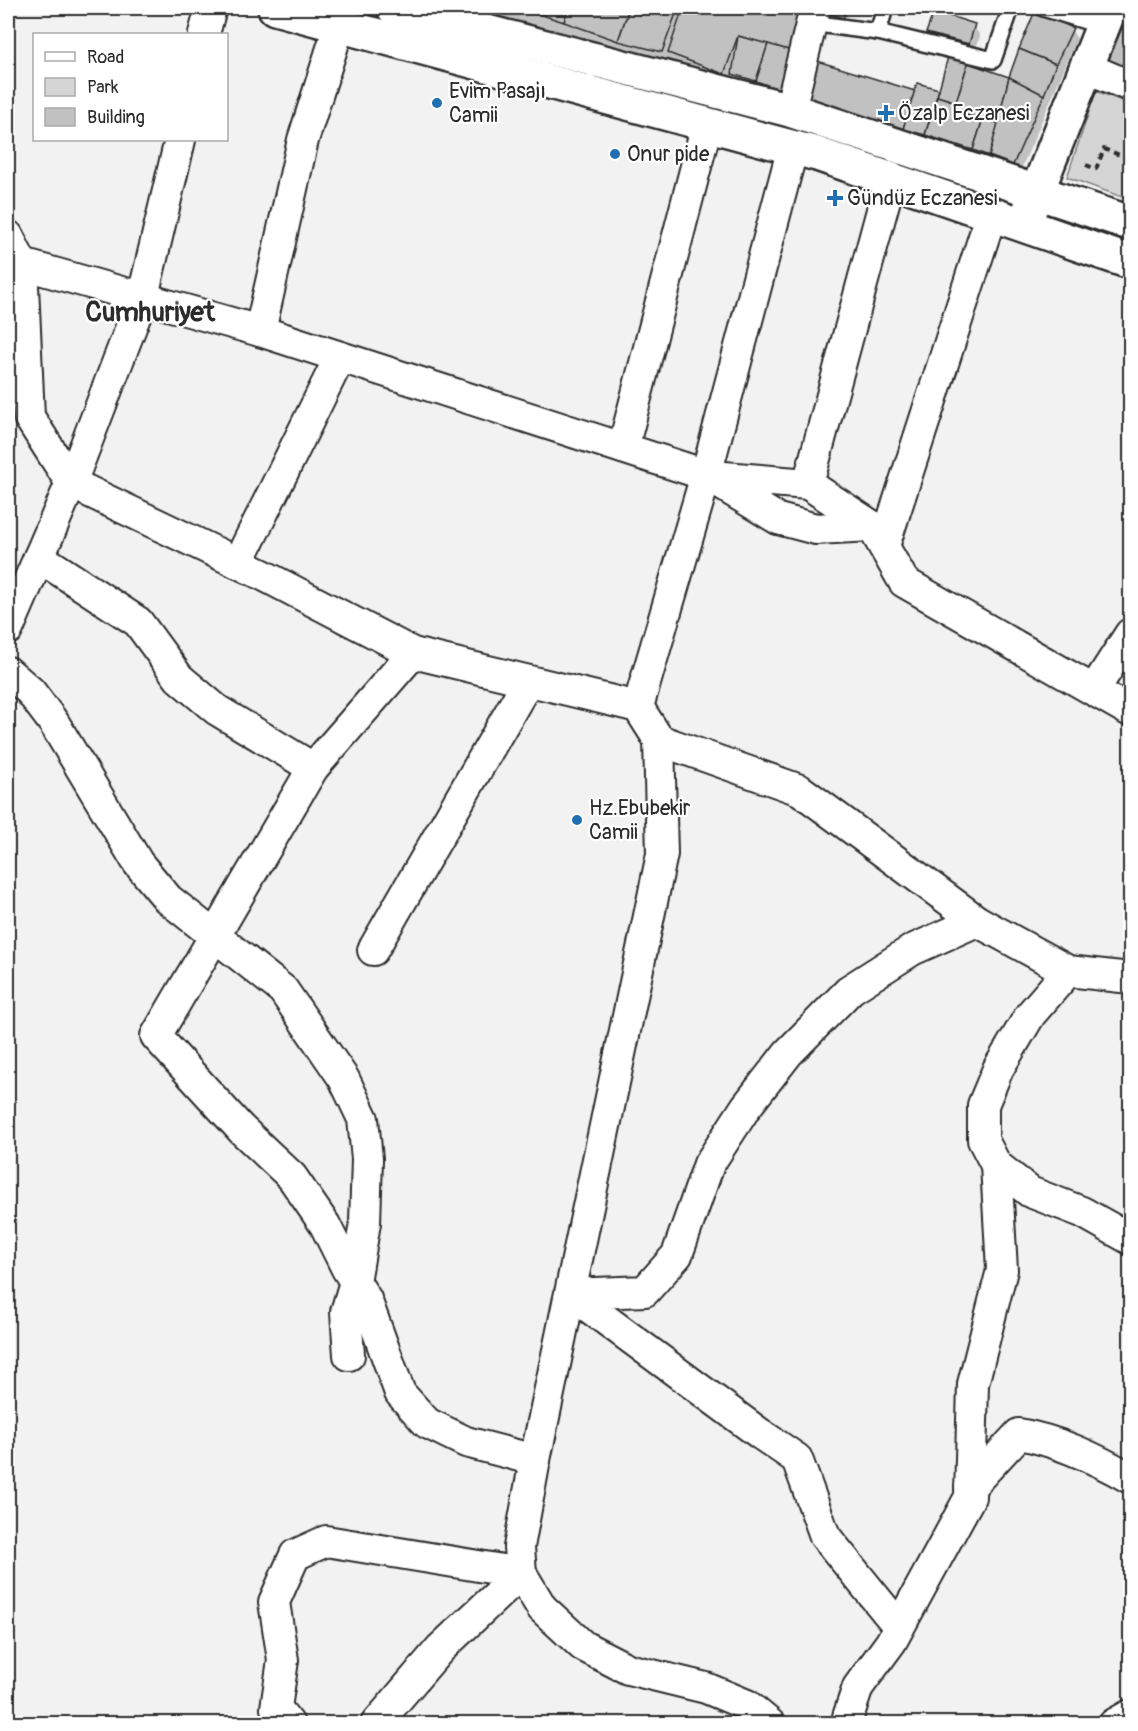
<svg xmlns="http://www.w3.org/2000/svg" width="1138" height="1731" font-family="Pangolin,sans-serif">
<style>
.green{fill:#d5d5d5;stroke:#808080;stroke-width:1.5}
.shadow{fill:#0003;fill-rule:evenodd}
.building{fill:#c1c1c1;stroke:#2b2b2b;stroke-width:1.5}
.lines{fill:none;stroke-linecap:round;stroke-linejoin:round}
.lane-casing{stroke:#2b2b2b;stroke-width:20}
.street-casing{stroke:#2b2b2b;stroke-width:34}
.secondary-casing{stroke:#2b2b2b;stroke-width:38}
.path{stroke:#2b2b2b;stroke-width:4;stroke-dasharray:6 4.5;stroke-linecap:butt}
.lane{stroke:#fff;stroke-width:15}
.street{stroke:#fff;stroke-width:30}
.secondary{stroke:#fff;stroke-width:33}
.poi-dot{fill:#1f6fb2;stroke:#fff;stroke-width:2}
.labels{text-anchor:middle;stroke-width:4.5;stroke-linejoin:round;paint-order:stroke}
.poi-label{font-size:21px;fill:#2b2b2b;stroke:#fff;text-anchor:start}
.district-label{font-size:27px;font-weight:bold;fill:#2b2b2b;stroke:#fff}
</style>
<rect width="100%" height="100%" fill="#f2f2f2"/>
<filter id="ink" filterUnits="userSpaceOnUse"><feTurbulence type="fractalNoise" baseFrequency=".0167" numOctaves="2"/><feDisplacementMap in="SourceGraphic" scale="12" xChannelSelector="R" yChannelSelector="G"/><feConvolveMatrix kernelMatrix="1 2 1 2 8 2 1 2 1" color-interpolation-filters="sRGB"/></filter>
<g filter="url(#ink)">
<polygon class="green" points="1096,91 1130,104 1130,200 1067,177"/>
<g class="shadow">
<polygon points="479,8 818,8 786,99 739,84 736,78 732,88 678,68 673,59 670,66 628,56"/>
<polygon points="822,8 849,8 845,22 824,14"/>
<polygon points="865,8 886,8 885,12"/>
<polygon points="1051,8 1088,8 1081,19"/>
<polygon points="1130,12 1130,79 1108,62"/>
<polygon points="974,26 980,36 974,54 934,43 928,33"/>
<path d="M 1071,29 L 1077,39 L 1019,174 L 979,155 L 978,159 L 813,113 L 915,93 L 918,85 L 940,91 L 949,59 L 1010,79 ZM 980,151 L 997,157 L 996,159 L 980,154 Z"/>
</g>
<g class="building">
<polygon points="520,8 568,8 564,22"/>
<polygon points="568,8 644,8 641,15 629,9 618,41 564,22"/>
<polygon points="644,8 678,8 662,52 618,41 629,9 641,15"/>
<polygon points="683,8 806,8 792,51 738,36 724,74 668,53"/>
<polygon points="821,8 847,8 843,18 820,10"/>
<polygon points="934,11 975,24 969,44 926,33"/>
<polygon points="1035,11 1073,28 1056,64 1019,49"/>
<polygon points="1129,12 1130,13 1130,30 1123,26"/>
<polygon points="1123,26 1130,30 1130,73 1106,62"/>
<polygon points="738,36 768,44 756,81 732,74"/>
<polygon points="768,44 792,51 781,90 756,81"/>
<polygon points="1019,49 1056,64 1044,95 1009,77"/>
<polygon points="948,57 968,63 956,102 937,96"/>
<polygon points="814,60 915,91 903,129 803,98"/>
<polygon points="968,63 1009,77 998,123 953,112"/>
<polygon points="1009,77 1044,95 1013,165 989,156"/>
<polygon points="917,83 939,89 925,135 903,129"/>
<polygon points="937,96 956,102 953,112 983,119 973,150 925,135"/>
<polygon points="983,119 998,123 989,156 973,150"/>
</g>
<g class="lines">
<defs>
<g id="lane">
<polyline points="1043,8 1102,26"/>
<polyline points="811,23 878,32 993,60 1011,8"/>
<polyline points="878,32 885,8"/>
</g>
<g id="street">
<polyline points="204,34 211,8"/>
<polyline points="1085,67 1130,86"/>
<polyline points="790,110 815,8"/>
<polyline points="8,236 22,264 29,417 71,483 263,575 413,653 638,707 659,740 800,790 977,921 1068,971 1130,978"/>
<polyline points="22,264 260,331 706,475 778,519 816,529 872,526"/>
<polyline points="260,331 303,140 340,23"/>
<polyline points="623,448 707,124"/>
<polyline points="712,476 808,484 872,526 904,582 1130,711"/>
<polyline points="808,484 891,177"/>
<polyline points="884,546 991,215"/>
<polyline points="39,557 138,622 179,678 217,710 313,768"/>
<polyline points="238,563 340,357"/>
<polyline points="8,629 71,483 143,296 180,140"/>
<polyline points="413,653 313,768 156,1036 241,1129 292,1177 325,1225 347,1269 366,1299 400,1393 427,1423 466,1442 535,1460"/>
<polyline points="8,672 30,691 54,723 138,863 168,899 283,990 344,1079 363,1119 367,1159 365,1223 355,1282 346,1312 349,1355"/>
<polyline points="1094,690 1130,634"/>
<polyline points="638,707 706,475 793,147"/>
<polyline points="659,740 662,854 535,1460 519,1547 521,1573 542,1608 583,1646 628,1669 706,1688 747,1705 770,1724"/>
<polyline points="373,950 528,681"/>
<polyline points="996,1165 1030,1192 1082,1212 1130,1239"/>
<path d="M 970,1487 L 1019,1434 C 1059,1441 1095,1458 1130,1478"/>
<polyline points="899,1627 825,1536 797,1459 759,1433 571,1294 645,1291 677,1255 709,1164 746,1107 788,1053 851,989 912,950 977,921"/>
<polyline points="289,1724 276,1708 283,1660 274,1602 295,1555 326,1541 521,1573"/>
<polyline points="376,1724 440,1649 521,1573"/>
<polyline points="849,1724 848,1717 858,1687 891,1642 970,1497 973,1384 1002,1270 996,1165 983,1140 983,1105 998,1069 1030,1015 1068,971"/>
<polyline points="1114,1724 1130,1715"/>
</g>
<g id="secondary">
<polyline points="275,8 817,154 1130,262"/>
<polyline points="394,8 790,110 1130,223"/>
<polyline points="1030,209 1110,8"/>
</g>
</defs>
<use href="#lane" class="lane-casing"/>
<use href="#street" class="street-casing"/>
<use href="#secondary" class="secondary-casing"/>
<polyline class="path" points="1086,165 1096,169 1104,149 1130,159"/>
<use href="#lane" class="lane"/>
<use href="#street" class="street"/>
<use href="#secondary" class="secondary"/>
</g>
</g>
<g class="poi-dot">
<circle cx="437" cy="103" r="6"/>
<path d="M883 104h6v6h6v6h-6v6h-6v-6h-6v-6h6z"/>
<circle cx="615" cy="154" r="6"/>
<path d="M832 189h6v6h6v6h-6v6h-6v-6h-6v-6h6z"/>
<circle cx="577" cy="820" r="6"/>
</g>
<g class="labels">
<g class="poi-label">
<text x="449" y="98">Evim Pasajı<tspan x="449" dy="24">Camii</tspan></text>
<text x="898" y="120">Özalp Eczanesi</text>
<text x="627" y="161">Onur pide</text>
<text x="847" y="205">Gündüz Eczanesi</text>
<text x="589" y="815">Hz.Ebubekir<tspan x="589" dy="24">Camii</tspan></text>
</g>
<g class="district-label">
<text x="150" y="321">Cumhuriyet</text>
</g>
</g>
<rect width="1138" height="1731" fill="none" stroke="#fff" stroke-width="30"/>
<rect x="15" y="15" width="1108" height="1701" fill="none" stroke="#2b2b2b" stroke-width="2" filter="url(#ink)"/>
<rect x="33" y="33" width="195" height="108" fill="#ffffff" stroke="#aaaaaa" stroke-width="1.5"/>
<rect x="45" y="52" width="30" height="9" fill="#ffffff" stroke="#aaaaaa" stroke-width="1.5"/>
<text x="87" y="63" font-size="18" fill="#2b2b2b">Road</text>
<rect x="45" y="78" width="30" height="18" fill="#d5d5d5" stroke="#aaaaaa" stroke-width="1.5"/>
<text x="87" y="93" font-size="18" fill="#2b2b2b">Park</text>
<rect x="45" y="108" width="30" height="18" fill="#c1c1c1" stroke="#aaaaaa" stroke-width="1.5"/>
<text x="87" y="123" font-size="18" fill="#2b2b2b">Building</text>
</svg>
